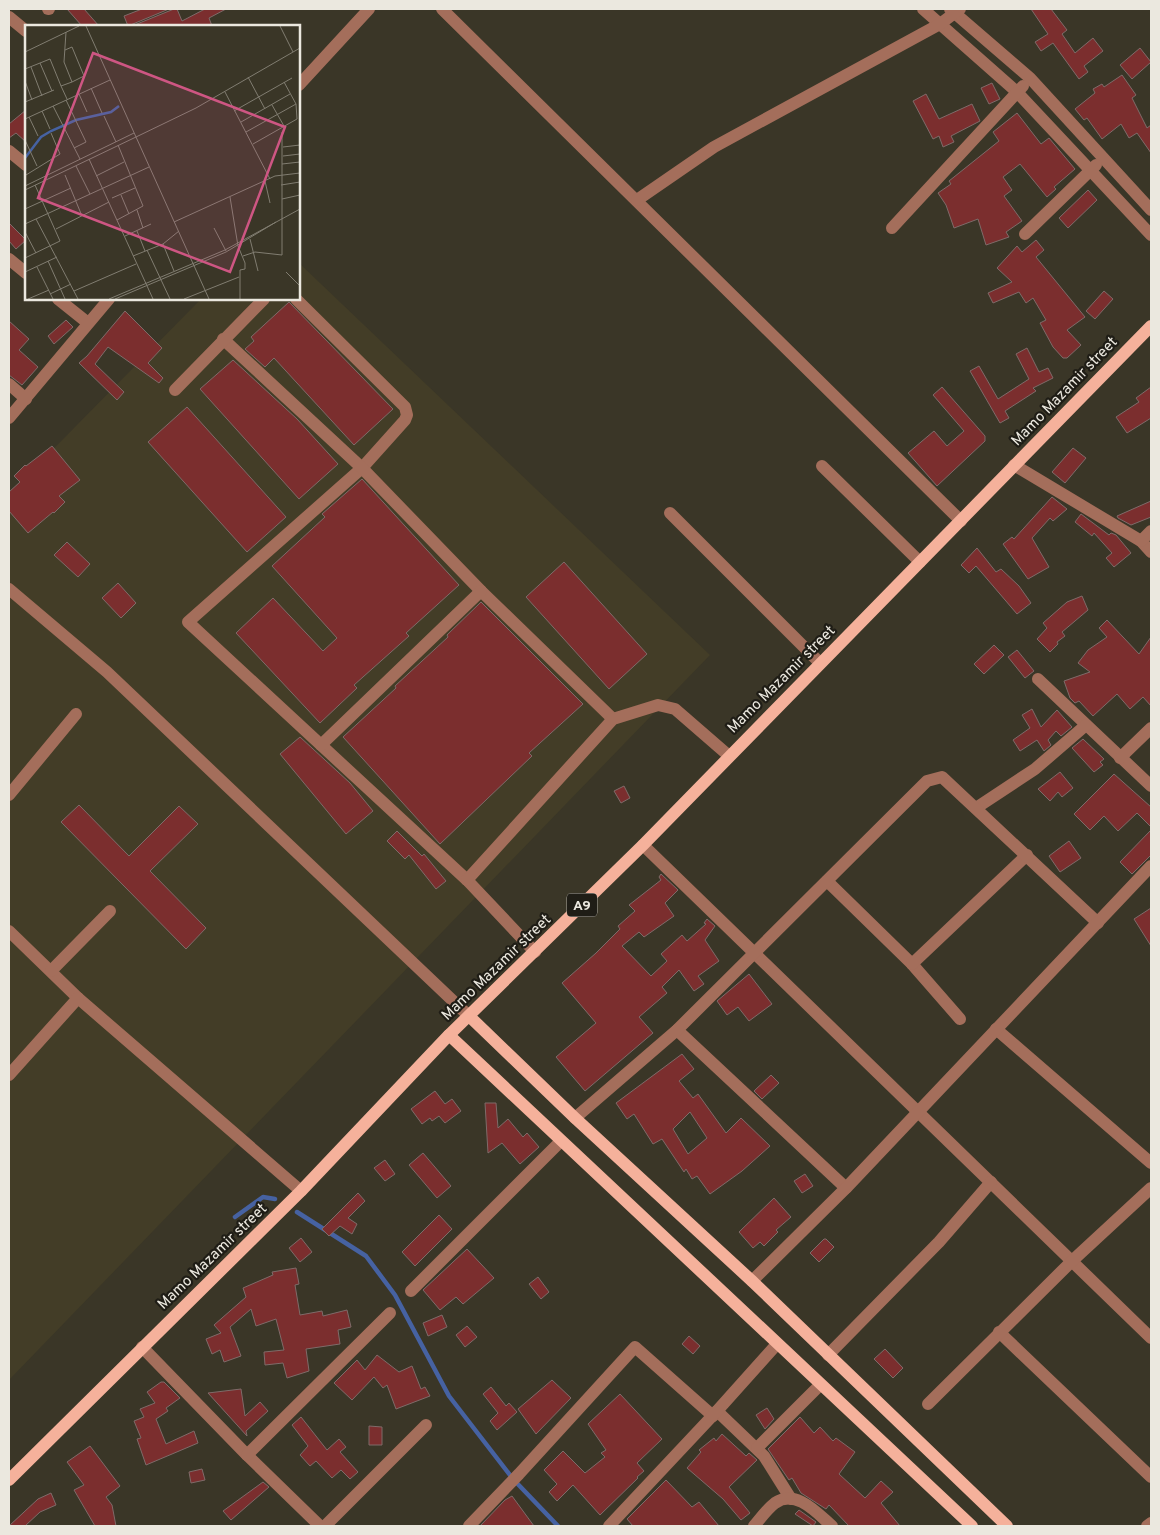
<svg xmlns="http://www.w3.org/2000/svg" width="1160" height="1535" font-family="Overpass,sans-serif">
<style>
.built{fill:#433d27}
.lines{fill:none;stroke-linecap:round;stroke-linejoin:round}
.stream{stroke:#4662a2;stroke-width:4.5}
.building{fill:#7b2e2e;stroke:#7f6b69;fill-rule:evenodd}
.minor{stroke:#a46e5b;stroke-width:12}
.major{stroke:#f5b19b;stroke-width:12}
.labels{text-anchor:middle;stroke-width:4.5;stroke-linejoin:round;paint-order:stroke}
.shield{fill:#1f1d16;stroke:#aeaba3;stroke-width:1}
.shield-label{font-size:14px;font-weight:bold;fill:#ebe8df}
.street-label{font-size:15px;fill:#ebe8df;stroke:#1f1d16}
.inset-river{fill:none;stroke:#4662a2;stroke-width:2.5}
.inset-road{fill:none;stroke:#817d71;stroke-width:1}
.view{fill:#ce5683;fill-opacity:0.15;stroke:#ce5683;stroke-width:2.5}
.inset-edge{fill:none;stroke:#ebe8df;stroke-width:2.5}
</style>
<rect width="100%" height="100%" fill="#3a3627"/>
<polygon class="built" points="299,263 710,655 9,1380 9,494 201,299 299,299"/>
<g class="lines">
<g class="stream">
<polyline points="297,1212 366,1256 395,1295 449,1396 513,1479 558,1526"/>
<polyline points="235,1217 263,1197 275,1199"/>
</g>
</g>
<g class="building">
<polygon points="67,9 84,9 99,26 82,26"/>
<polygon points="142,9 169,9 128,26 124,16"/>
<polygon points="174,9 177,9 182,21 205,9 226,9 209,18 212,26 132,26"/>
<polygon points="1031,9 1051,9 1067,30 1062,34 1075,53 1093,38 1103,51 1084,66 1088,72 1079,79 1053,43 1041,51 1035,42 1048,34"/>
<polygon points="1140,48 1151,62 1132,79 1120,65"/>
<polygon points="1122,75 1136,95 1132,98 1147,128 1151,125 1151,153 1137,133 1129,138 1121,124 1102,139 1087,118 1084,120 1075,109 1095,93 1093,89 1102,84 1104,87"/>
<polygon points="992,83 1000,99 989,104 981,88"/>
<polygon points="926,94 939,119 972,104 980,121 951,136 954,142 943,147 939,136 933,139 913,101"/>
<polygon points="26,110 26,142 16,133 9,138 9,124"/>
<polygon points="1017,113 1041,144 1049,138 1075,169 1054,187 1056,189 1047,197 1020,164 1003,177 1012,190 1004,196 1022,221 1006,232 1009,237 986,245 978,219 954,228 946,205 938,193 951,184 949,181 999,141 993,132"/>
<polygon points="1088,190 1097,200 1068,228 1059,218"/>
<polygon points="9,223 26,240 16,249 9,241"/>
<polygon points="1036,240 1044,250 1036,257 1085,317 1067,330 1081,345 1067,358 1063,358 1053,347 1040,323 1046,320 1033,298 1026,303 1019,292 993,303 988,293 1012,282 997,268 1017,246 1022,252"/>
<polygon points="1104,291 1113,299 1095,319 1086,311"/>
<polygon points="289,302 393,409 354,445 274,358 265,367 245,349 254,341 251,337"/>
<polygon points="125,311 162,348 148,363 163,378 159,383 108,347 95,364 124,392 117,400 79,363 87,356"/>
<polygon points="66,320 73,327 54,344 48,336"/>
<polygon points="9,321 29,339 19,350 38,367 22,385 9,375"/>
<polygon points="1027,348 1039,372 1048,368 1053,378 1033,388 1036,391 1005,411 1009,418 1000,423 970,371 979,366 998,399 1029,379 1016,354"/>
<polygon points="233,360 297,419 338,464 299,499 200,389"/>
<polygon points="942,387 985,436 985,441 937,486 908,453 934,431 947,446 964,431 933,395"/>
<polygon points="1151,387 1151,418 1127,433 1116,417 1139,402 1136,398"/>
<polygon points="187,407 286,517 247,552 148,442"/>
<polygon points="52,446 80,480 59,496 65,502 54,513 53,512 28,533 9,511 9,492 20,482 14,476 25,465 26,466"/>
<polygon points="1073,448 1086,458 1065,483 1052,472"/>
<polygon points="362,479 459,585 406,633 409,636 354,685 357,688 320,723 236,633 273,598 323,651 337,638 272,566 325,517 322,514"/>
<polygon points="1052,497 1067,509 1053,521 1050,518 1032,538 1049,567 1028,579 1003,544 1012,537 1014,539"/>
<polygon points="1151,501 1151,517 1131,525 1118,518 1117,516"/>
<polygon points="1081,514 1109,535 1111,533 1116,535 1131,553 1114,567 1106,558 1112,553 1094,533 1092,536 1075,522"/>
<polygon points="67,542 90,564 78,577 54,555"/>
<polygon points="977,548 996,572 1001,569 1019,586 1031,603 1017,614 976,566 969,573 961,565"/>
<polygon points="564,562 647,654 609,689 526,597"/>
<polygon points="118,583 136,603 121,618 102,598"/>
<polygon points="1082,596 1088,610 1062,632 1065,636 1057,642 1058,644 1050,652 1037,639 1047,628 1043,623 1067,602"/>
<polygon points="481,602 583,704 529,753 532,756 440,844 343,737 396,688 395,686 448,637 447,635"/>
<polygon points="1107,620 1139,654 1151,637 1151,706 1143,697 1130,709 1117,694 1093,716 1079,701 1075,703 1070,698 1064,681 1090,672 1078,663 1088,650 1107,637 1099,628"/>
<polygon points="994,645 1004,655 984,674 974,664"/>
<polygon points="1017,650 1034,671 1025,678 1008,657"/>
<polygon points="1032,709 1041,727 1057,710 1072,727 1061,736 1056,731 1048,740 1051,745 1044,751 1037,740 1020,751 1013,740 1030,728 1022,715"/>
<polygon points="300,737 350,783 373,811 346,834 280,754"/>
<polygon points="1083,739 1104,759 1100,762 1103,765 1094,772 1072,748"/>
<polygon points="1060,772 1073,788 1062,797 1058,792 1050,801 1038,789"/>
<polygon points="1114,774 1151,807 1151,827 1137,813 1118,831 1104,816 1090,830 1074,814"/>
<polygon points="624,786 630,798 621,803 614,791"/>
<polygon points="79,805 129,856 179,806 198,824 150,871 206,928 186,949 61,822"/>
<polygon points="1151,830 1151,855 1132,874 1120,862"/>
<polygon points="397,831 422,856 424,854 446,881 436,889 409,855 405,859 387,841"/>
<polygon points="1069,841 1081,858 1060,872 1049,856"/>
<polygon points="661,874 678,890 665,903 674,916 644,937 639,932 622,946 651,976 667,961 661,954 682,935 687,941 706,924 704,923 707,919 715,926 705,940 719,961 698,976 704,984 694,991 679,970 662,987 667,993 639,1017 653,1033 585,1091 556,1057 596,1023 562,983 596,953 620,929 618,926 635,911 629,905 661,880 659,877"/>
<polygon points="1151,908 1151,946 1134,919"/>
<polygon points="749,974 772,1004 749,1021 738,1007 727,1015 717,1001"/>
<path d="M 682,1054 L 694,1069 L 679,1081 L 693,1098 L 698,1094 L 726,1133 L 741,1118 L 770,1146 L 742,1171 L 710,1194 L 697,1176 L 692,1179 L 686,1169 L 684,1172 L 662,1139 L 653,1144 L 634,1114 L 627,1119 L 616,1103 ZM 690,1112 L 707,1138 L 688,1154 L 673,1129 Z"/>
<polygon points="771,1075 779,1083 762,1099 754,1091"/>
<polygon points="435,1091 445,1104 452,1099 461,1111 445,1123 439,1116 432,1121 430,1118 422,1124 411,1109"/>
<polygon points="485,1103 496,1103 498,1128 508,1119 523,1137 527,1133 539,1147 520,1164 502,1143 488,1153"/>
<polygon points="423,1153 451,1186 437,1198 409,1165"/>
<polygon points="385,1160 395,1174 385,1181 374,1168"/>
<polygon points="805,1174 813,1186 802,1193 794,1181"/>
<polygon points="358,1193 365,1201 348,1218 357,1224 352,1234 340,1226 329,1236 322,1229"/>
<polygon points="774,1198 791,1217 776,1230 778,1232 764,1246 760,1242 753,1248 739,1232"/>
<polygon points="439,1215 452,1229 415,1266 402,1252"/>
<polygon points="301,1238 312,1252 300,1262 289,1248"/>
<polygon points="824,1239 826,1239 834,1247 819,1262 810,1253"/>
<polygon points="467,1249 494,1278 463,1304 456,1297 440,1310 423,1290"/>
<polygon points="296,1268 299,1284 295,1285 300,1315 322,1311 323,1316 347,1310 351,1327 338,1330 340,1344 306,1349 309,1371 287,1378 283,1363 265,1365 264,1352 284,1350 276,1319 256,1326 251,1309 230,1327 241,1356 224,1362 220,1350 212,1354 206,1339 221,1333 214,1325 246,1297 243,1288 273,1275 272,1272"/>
<polygon points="538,1277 549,1292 541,1299 529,1284"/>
<polygon points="442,1315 447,1327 428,1336 423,1323"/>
<polygon points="467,1326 477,1337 465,1347 456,1335"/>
<polygon points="689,1336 700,1346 693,1354 682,1344"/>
<polygon points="885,1349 903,1368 893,1378 874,1359"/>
<polygon points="377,1355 399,1372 412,1366 421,1389 425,1387 430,1396 396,1409 387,1385 383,1388 374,1377 352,1400 334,1383 357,1360 365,1370"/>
<polygon points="552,1380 571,1398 536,1434 518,1409"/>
<polygon points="161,1382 164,1382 180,1398 166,1408 168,1411 156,1419 166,1444 194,1431 198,1443 146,1465 137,1439 141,1438 134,1421 144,1417 140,1409 155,1403 147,1392"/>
<polygon points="491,1387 506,1406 509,1403 517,1412 497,1430 490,1421 498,1413 483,1394"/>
<polygon points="241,1389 245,1416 260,1402 268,1411 246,1431 247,1436 208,1393"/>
<polygon points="620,1394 662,1439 637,1463 644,1471 637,1477 638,1478 600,1515 573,1485 557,1501 549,1492 557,1484 544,1470 563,1451 585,1473 605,1457 601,1453 606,1450 588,1424"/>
<polygon points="767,1408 774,1419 765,1429 756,1415"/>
<polygon points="301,1417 327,1450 339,1439 346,1447 340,1452 358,1472 350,1479 341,1470 332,1478 316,1461 310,1466 300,1455 308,1446 292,1425"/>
<polygon points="800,1417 814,1433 820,1427 833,1441 836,1438 855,1452 839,1474 865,1498 881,1481 893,1492 881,1503 900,1526 849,1526 829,1505 826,1509 801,1493 792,1478 789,1480 768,1449"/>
<polygon points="369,1426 382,1427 382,1445 369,1445"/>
<polygon points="722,1434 746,1456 749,1453 757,1460 729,1487 750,1513 741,1520 723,1499 687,1468 701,1452 699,1450 714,1438 716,1441"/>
<polygon points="90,1446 120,1486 106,1497 112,1505 116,1526 95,1526 74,1490 84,1485 67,1462"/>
<polygon points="202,1469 205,1480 191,1483 189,1472"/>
<polygon points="666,1480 692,1507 699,1502 719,1526 633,1526 627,1519"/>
<polygon points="263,1482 269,1487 231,1520 223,1511"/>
<polygon points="51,1493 56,1505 40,1512 25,1526 9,1526 38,1499"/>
<polygon points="512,1496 534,1526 480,1526 505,1500"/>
<polygon points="799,1510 816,1522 813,1526 795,1514"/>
</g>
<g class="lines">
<g class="minor">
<polyline points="48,9 49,9"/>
<polyline points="442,9 961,521"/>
<polyline points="923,9 1017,92 1151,235"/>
<polyline points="950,9 1030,78 1151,210"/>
<polyline points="9,17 26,31"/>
<polyline points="299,85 369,9"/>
<polyline points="9,151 26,165"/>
<polyline points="637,200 714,147 940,24 960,9"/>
<polyline points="892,228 1023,86"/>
<polyline points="1025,234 1096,165"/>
<polyline points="9,259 26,273"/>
<polyline points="58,299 88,323"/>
<polyline points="296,299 405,407 407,415 405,420 362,468 188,622 467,880 535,952"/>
<polyline points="223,339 362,468 481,591 613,719"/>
<polyline points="9,384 26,399"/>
<polyline points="175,390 264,299"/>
<polyline points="9,418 109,299"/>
<polyline points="1014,465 1141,541 1151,552"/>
<polyline points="822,466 920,562"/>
<polyline points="670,513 820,663"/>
<polyline points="1141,541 1151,531"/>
<polyline points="9,589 107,672 469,1016"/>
<polyline points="1038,679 1151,786"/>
<polyline points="321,745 481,591"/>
<polyline points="1120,758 1151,728"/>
<polyline points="9,795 76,714"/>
<polyline points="976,808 1035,769 1086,725"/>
<polyline points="643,845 1151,1338"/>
<polyline points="467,880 613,719 658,705 675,709 728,755"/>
<polyline points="827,881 912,964 960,1019"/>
<polyline points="9,931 78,998 301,1191"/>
<polyline points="912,964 1027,855"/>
<polyline points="51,971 110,911"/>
<polyline points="996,1029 1151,1163"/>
<polyline points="677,1030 846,1188"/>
<polyline points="9,1075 78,998"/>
<polyline points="575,1118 677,1030 927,781 942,777 1098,923"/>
<polyline points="752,1281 846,1188 1151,866"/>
<polyline points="411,1291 561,1141"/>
<polyline points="999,1332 1151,1477"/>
<polyline points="142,1347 247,1455 320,1526"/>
<polyline points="828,1355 939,1242 991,1182"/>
<polyline points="928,1404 1072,1261 1151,1188"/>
<polyline points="717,1411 764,1456 791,1499"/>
<polyline points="757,1448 820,1385"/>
<polyline points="247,1455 390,1313"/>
<polyline points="325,1526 426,1425"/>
<polyline points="469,1526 519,1474 635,1347 713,1416"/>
<polyline points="609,1526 717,1411 777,1344"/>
<path d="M 754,1526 C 760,1519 767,1509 775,1503 C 796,1488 818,1514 832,1526"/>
<polyline points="1147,1526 1151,1523"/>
</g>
<g class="major">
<polyline points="469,1016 575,1118 752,1281 1007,1526"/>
<polyline points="449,1035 972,1526"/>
<polyline points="9,1480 301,1191 449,1035 643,845 1151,326"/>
</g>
</g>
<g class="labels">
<rect class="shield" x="567" y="893.5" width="30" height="23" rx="4"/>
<g class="shield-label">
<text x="582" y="910">A9</text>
</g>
<g class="street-label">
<text transform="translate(1064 391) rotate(-46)" y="5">Mamo Mazamir street</text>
<text transform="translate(781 679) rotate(-45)" y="5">Mamo Mazamir street</text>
<text transform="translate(496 967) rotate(-44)" y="5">Mamo Mazamir street</text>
<text transform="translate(212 1256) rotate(-44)" y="5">Mamo Mazamir street</text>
</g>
</g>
<g transform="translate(25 25)">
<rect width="275" height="275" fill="#3a3627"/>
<path class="inset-river" d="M 0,133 L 16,112 L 26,106 L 51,95 L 86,87 L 94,81"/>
<path class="inset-road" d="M 61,1 L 184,274M 255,1 L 268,27M 40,25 L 47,22 L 59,51 L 47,57 L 39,37 L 41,7M 0,27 L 54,1M 6,42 L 17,71M 0,44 L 15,38M 223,52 L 240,84M 0,56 L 7,75M 66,63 L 77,88M 27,66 L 15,38 L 25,34 L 36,61M 200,67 L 245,154M 54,69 L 62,87M 42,74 L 36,61 L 47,57M 41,75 L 61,117 L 49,123M 0,77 L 29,65M 247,80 L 259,101M 28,81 L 55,134M 17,86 L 25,104M 209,86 L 267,53M 79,91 L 91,117M 4,92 L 13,111M 0,94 L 85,55M 216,97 L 265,69M 221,107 L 271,79M 111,112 L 171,83 L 275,23M 0,115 L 12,141M 228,119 L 272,94 L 271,79 L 259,57M 258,122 L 275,120M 258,131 L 275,129M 64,134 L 128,274M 257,139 L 275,137M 51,141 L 65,169M 1,150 L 35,129 L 26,108M 40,150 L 57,191M 71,151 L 99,137M 240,156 L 245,178M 256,160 L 275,157M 0,161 L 109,108M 0,165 L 111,112M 96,170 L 104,189M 205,172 L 213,221 L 220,238 L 220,244 L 215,245 L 215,274M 87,173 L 110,163M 257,174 L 275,170M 0,184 L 46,163M 112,185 L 118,203M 11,194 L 53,274M 92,195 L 118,181 L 93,120M 149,197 L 250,151 L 275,148M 0,199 L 124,142M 189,203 L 201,226M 31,204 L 84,177M 112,206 L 120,226M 0,207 L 11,228M 100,211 L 126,199M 225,214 L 233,246M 138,219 L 149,246M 122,225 L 145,274M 108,231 L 138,219 L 154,206M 218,231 L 230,227 L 257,230 L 257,107M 0,233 L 35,216 L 10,160M 23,236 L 40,274M 12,242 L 28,274M 0,247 L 32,232M 261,247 L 275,261M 49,266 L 111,239M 25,269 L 46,259M 3,274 L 24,265M 84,274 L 200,225 L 275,184M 90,274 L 201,227 L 251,197M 159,274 L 214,252"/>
<path class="view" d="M 68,28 L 260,102 L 205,247 L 13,173 Z"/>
<rect width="275" height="275" class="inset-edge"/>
</g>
<rect width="1160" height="1535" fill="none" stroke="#ebe8df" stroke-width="20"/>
</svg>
